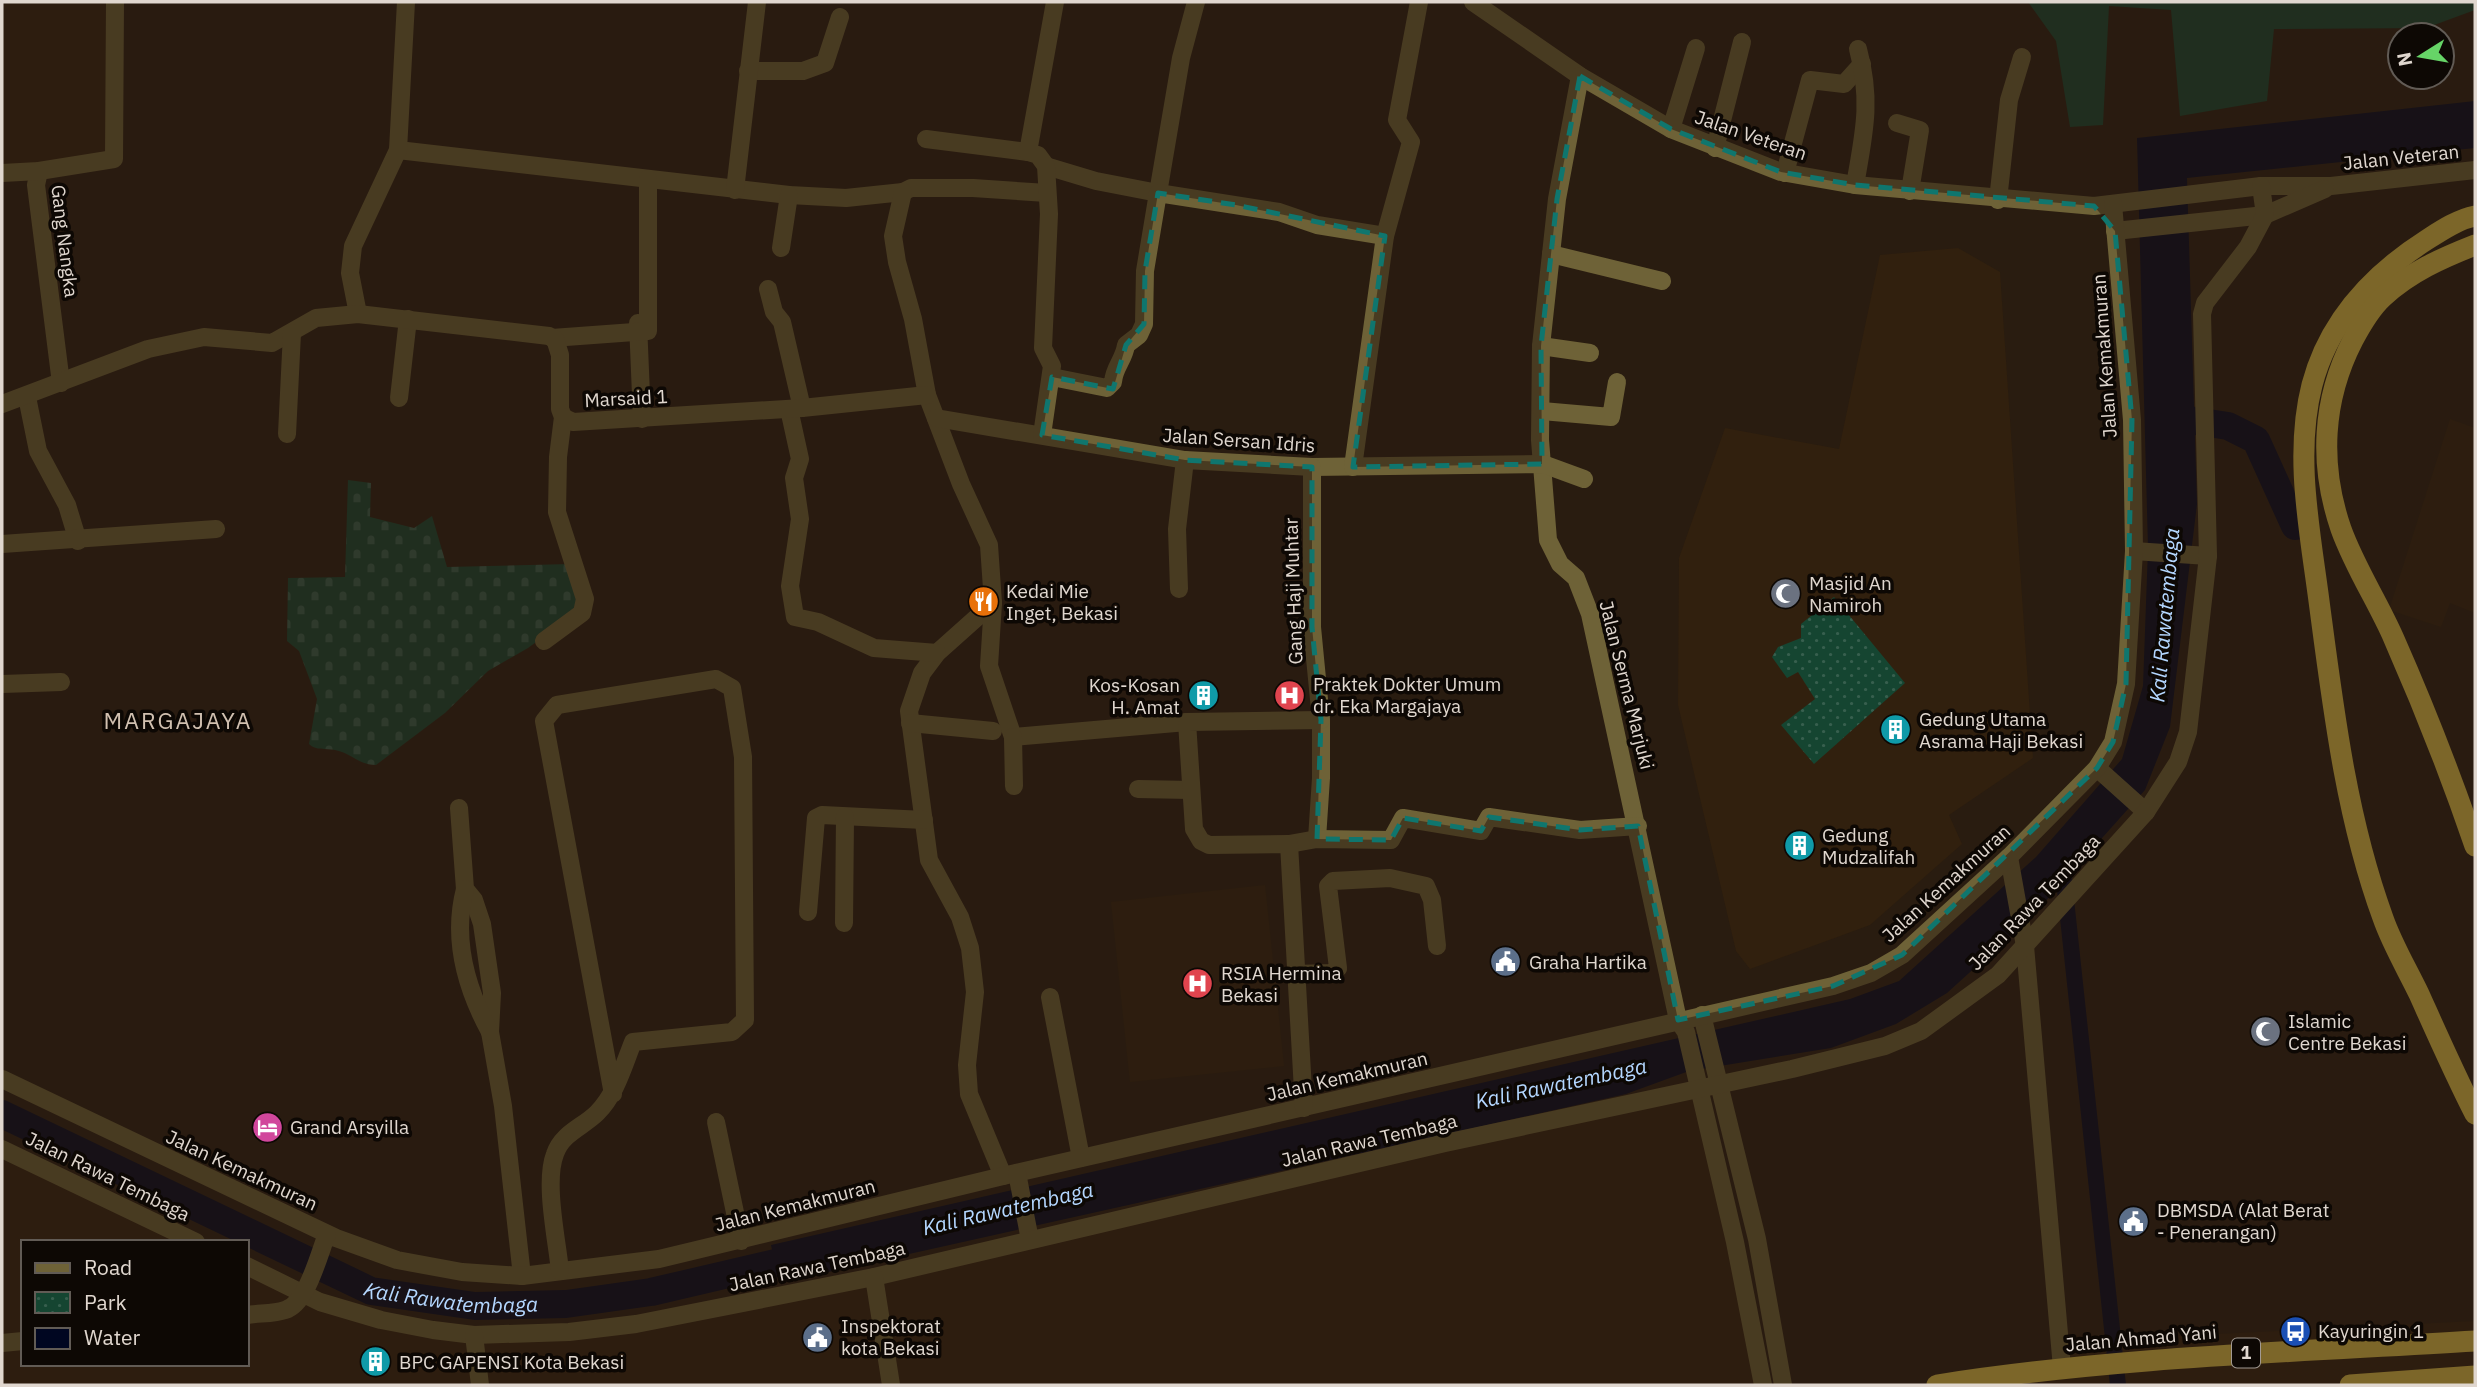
<svg xmlns="http://www.w3.org/2000/svg" width="2477" height="1387" font-family="'IBM Plex Sans',sans-serif">
<style>
.built{fill:#31200e}
.grass{fill:#154531}
.cemetery{fill:url(#cemetery-stones)}
.park{fill:url(#park-dots)}
.water{fill:#000621}
.lines{fill:none;stroke-linecap:round;stroke-linejoin:round}
.canal{stroke:#000621;stroke-width:16}
.river{stroke:#000621;stroke-width:28}
.minor{stroke:#6e6237;stroke-width:18}
.highway{stroke:#dfc047;stroke-width:21}
.marked{fill:none;stroke:#0f766e;stroke-width:5;stroke-dasharray:14 9;stroke-linejoin:round}
.labels{text-anchor:middle;stroke-width:7;stroke-linejoin:round;paint-order:stroke}
.shield{fill:#0d0804;stroke:#a19992;stroke-width:2}
.shield-label{font-size:18px;font-weight:bold;fill:#e0d7cf}
.street-label{font-size:19px;fill:#e0d7cf;stroke:#0d0804}
.poi-label{font-size:19px;fill:#e0d7cf;stroke:#0d0804;text-anchor:start}
.water-label{font-size:21px;font-style:italic;fill:#b4d7ff;stroke:#0d0804}
.quarter-label{font-size:23px;letter-spacing:2px;fill:#d1c0b0;stroke:#0d0804}
</style>
<defs>
<pattern id="cemetery-stones" width="16" height="16" patternUnits="userSpaceOnUse" patternTransform="scale(1.75)"><rect width="16" height="16" fill="#154531"/><path d="M2 7V4a2 2 0 0 1 4 0v3zM10 15v-3a2 2 0 0 1 4 0v3z" fill="#375f4e"/></pattern>
<pattern id="park-dots" width="8" height="8" patternUnits="userSpaceOnUse" patternTransform="scale(1.75)"><rect width="8" height="8" fill="#154531"/><path d="M2 2h.1M6 6h.1" fill="none" stroke="#375f4e" stroke-width="1.8" stroke-linecap="round"/></pattern>
</defs>
<rect width="100%" height="100%" fill="#291c10"/>
<g class="built">
<polygon points="2,2 115,2 114,159 2,173"/>
<polygon points="1958,248 2000,272 2033,758 1949,815 1962,844 1870,925 1750,969 1736,951 1678,705 1679,558 1725,428 1839,449 1880,255"/>
<polygon points="2450,419 2475,428 2475,613 2450,603 2441,627 2389,610"/>
<polygon points="1265,885 1284,1066 1130,1082 1111,902"/>
<polygon points="1699,1088 1763,1385 2,1385 2,1147 209,1242 23,1242 23,1364 247,1364 247,1259 381,1320 569,1332 874,1277"/>
<polygon points="2475,1321 2475,1385 1937,1385 2061,1368 2060,1342"/>
</g>
<polygon class="grass" points="2028,2 2475,2 2475,10 2426,28 2274,29 2267,101 2180,116 2171,10 2109,6 2103,125 2070,127 2056,41"/>
<path class="cemetery" d="M 348,480 L 371,483 L 370,517 L 414,528 L 432,516 L 447,567 L 571,564 L 581,595 L 569,618 L 528,648 L 488,671 L 445,713 L 376,765 C 359,765 351,753 335,750 C 325,748 316,751 309,744 L 317,699 L 299,651 L 287,641 L 288,578 L 345,577 Z"/>
<polygon class="park" points="1834,597 1905,683 1814,764 1781,725 1815,699 1798,672 1787,678 1772,657 1778,647 1801,638 1801,624"/>
<polygon class="water" points="2475,101 2475,148 2187,178 2197,504 2170,727 2145,790 2035,913 1947,993 1896,1024 1831,1048 1689,1071 1626,1094 779,1283 771,1245 1850,999 1899,981 2036,857 2122,759 2143,686 2148,548 2137,138"/>
<g class="lines">
<polyline class="canal" points="2062,862 2118,1385"/>
<g class="river">
<polyline points="2176,418 2228,426 2256,440 2295,526"/>
<path id="s1" d="M 2,1114 L 371,1291 L 475,1306 L 566,1304 L 651,1292 L 810,1255"/>
</g>
<g class="minor">
<polyline points="1473,2 1580,76 1671,129 1781,172 1855,185 2094,206 2261,186 2331,186 2475,170"/>
<polyline points="748,71 803,71 825,63 840,17"/>
<polyline points="1580,76 1557,199 1541,346 1540,440 1548,540 1560,564 1576,578 1590,614 1678,1020 1686,1032 1735,1242 1763,1385"/>
<polyline points="1897,123 1920,130 1910,191"/>
<polyline points="1671,129 1696,48"/>
<polyline points="926,139 1028,152"/>
<polyline points="1715,148 1742,42"/>
<polyline points="398,150 789,195 846,198 903,192 911,188 973,188 1047,193"/>
<polyline points="1046,166 1096,181 1158,193 1181,58 1196,2"/>
<polyline points="39,171 36,185 61,383"/>
<polyline points="2,173 39,171 114,159 115,2"/>
<polyline points="1785,173 1810,80 1844,84 1862,64"/>
<path d="M 1855,185 C 1864,133 1872,101 1858,49"/>
<polyline points="735,190 757,2"/>
<polyline points="903,192 893,236 897,262 913,319 927,395 961,484 989,545 993,603 937,653 922,673 909,711 929,860 960,917 970,948 975,992 967,1065 969,1094 1003,1176"/>
<polyline points="1998,200 2009,100 2022,57"/>
<polyline points="2115,231 2265,215 2325,189"/>
<polyline points="781,248 789,195"/>
<polyline points="1551,254 1662,281"/>
<polyline points="768,289 774,312 782,322 802,408"/>
<polyline points="358,314 350,273 353,246 398,150 406,2"/>
<polyline points="638,323 642,419"/>
<polyline points="552,338 648,331 648,179"/>
<polyline points="1541,346 1590,353"/>
<path d="M 1052,377 L 1107,388 L 1113,382 C 1114,367 1124,360 1126,345 L 1139,335 L 1144,324 L 1145,271 L 1158,193 L 1279,212 L 1317,225 L 1385,236"/>
<polyline points="27,397 38,451 67,505 78,541"/>
<polyline points="399,398 408,319"/>
<polyline points="2,404 148,349 204,337 272,343 316,318 358,314 549,336 555,339 560,355 560,409 563,417 558,457 557,512 585,599 582,613 544,641"/>
<polyline points="789,409 800,459 794,478 800,519 790,586 795,617 818,622 874,648 937,653"/>
<polyline points="1542,411 1611,417 1617,382"/>
<polyline points="563,417 573,422 802,408 927,395"/>
<polyline points="936,418 1185,460 1312,467 1543,464 1584,479"/>
<polyline points="287,434 292,333"/>
<polyline points="1042,435 1052,366 1043,348 1049,214 1046,166 1038,155 1028,152 1055,2"/>
<polyline points="1312,467 1312,627 1321,720 1321,778 1317,839"/>
<polyline points="1353,467 1385,236 1411,142 1397,120 1419,2"/>
<polyline points="2,544 216,529"/>
<polyline points="2134,551 2208,556"/>
<polyline points="1179,589 1177,529 1185,460"/>
<polyline points="993,603 989,666 1013,737 1187,722"/>
<polyline points="2,684 61,682"/>
<polyline points="910,723 993,731"/>
<polyline points="1013,737 1014,786"/>
<polyline points="2097,768 2146,812"/>
<polyline points="1138,789 1191,790"/>
<polyline points="459,808 465,889 474,900 482,924 492,993 490,1032 503,1106 522,1276"/>
<polyline points="1289,844 1317,839 1391,840 1403,818 1481,831 1489,817 1580,830 1638,826"/>
<polyline points="2009,857 2025,946 2062,1368"/>
<path d="M 465,889 C 452,939 466,988 490,1032"/>
<polyline points="808,912 816,818 822,815 924,820"/>
<polyline points="844,923 845,817"/>
<polyline points="1296,974 1331,973 1338,968 1328,886 1333,881 1390,878 1426,886 1432,900 1437,946"/>
<polyline points="1050,997 1081,1158"/>
<polyline points="1702,1015 1757,1239 1783,1385"/>
<polyline points="2,1079 336,1238 397,1260 462,1272 522,1276 659,1259 1003,1176 1833,986 1871,973 1902,955 2009,857 2097,768 2113,742 2126,684 2134,551 2132,420 2113,204"/>
<polyline points="1304,1108 1289,844 1209,845 1201,841 1194,829 1187,722 1321,720"/>
<polyline points="716,1122 741,1241"/>
<polyline points="2,1149 196,1242"/>
<polyline points="1017,1173 1030,1240"/>
<polyline points="247,1266 320,1302 381,1320 433,1330 474,1335 569,1332 636,1324 874,1277 1445,1143 1792,1069 1885,1046 1921,1031 1998,975 2146,812 2178,762 2188,732 2208,556 2202,314 2205,303 2248,247 2265,215 2261,186"/>
<path d="M 560,1271 C 557,1240 544,1182 555,1154 C 562,1133 583,1127 597,1113 C 616,1094 623,1067 633,1042 L 732,1032 L 745,1020 L 743,757 L 732,688 L 716,679 L 557,705 L 544,721 L 613,1094"/>
<polyline points="874,1277 891,1385"/>
<path d="M 247,1315 C 259,1313 274,1314 285,1310 C 307,1304 319,1254 327,1234"/>
<polyline points="474,1335 480,1385"/>
<polyline points="2,1343 23,1341"/>
</g>
<g class="highway">
<path d="M 2475,216 C 2459,219 2442,230 2428,239 C 2373,274 2329,320 2312,385 C 2294,455 2310,531 2319,601 C 2333,707 2346,817 2383,918 C 2392,944 2407,969 2419,994 C 2437,1034 2455,1075 2475,1114"/>
<path d="M 2475,245 C 2442,258 2410,272 2383,297 C 2371,308 2361,325 2353,340 C 2322,400 2319,465 2341,529 C 2355,568 2378,602 2394,639 C 2424,707 2451,776 2475,846"/>
<path d="M 1937,1385 C 2115,1357 2295,1352 2475,1341"/>
<polyline points="2350,1385 2475,1376"/>
</g>
</g>
<path d="M0 0H2477V1387H0ZM 1580,76 L 1671,129 L 1781,172 L 1855,185 L 2094,206 L 2115,231 L 2132,420 L 2126,684 L 2113,742 L 2097,768 L 1902,955 L 1833,986 L 1678,1020 L 1638,826 L 1580,830 L 1489,817 L 1481,831 L 1403,818 L 1391,840 L 1317,839 L 1321,720 L 1312,627 L 1312,467 L 1185,460 L 1042,435 L 1052,377 L 1113,389 L 1126,345 L 1144,324 L 1145,271 L 1158,193 L 1236,205 L 1385,236 L 1353,467 L 1542,464 L 1541,346 L 1557,199 Z" fill="#291c10" fill-opacity=".55" fill-rule="evenodd"/>
<path class="marked" d="M 1580,76 L 1671,129 L 1781,172 L 1855,185 L 2094,206 L 2115,231 L 2132,420 L 2126,684 L 2113,742 L 2097,768 L 1902,955 L 1833,986 L 1678,1020 L 1638,826 L 1580,830 L 1489,817 L 1481,831 L 1403,818 L 1391,840 L 1317,839 L 1321,720 L 1312,627 L 1312,467 L 1185,460 L 1042,435 L 1052,377 L 1113,389 L 1126,345 L 1144,324 L 1145,271 L 1158,193 L 1236,205 L 1385,236 L 1353,467 L 1542,464 L 1541,346 L 1557,199 Z"/>
<defs>
<symbol id="mosque-disc" viewBox="-11 -11 22 22"><circle r="9.5" fill="#6b7280" stroke="#0d0804"/><path d="M3.5-4.9A6 6 0 1 0 3.5 4.9A5 5 0 1 1 3.5-4.9Z" fill="#fff"/></symbol>
<symbol id="restaurant-disc" viewBox="-11 -11 22 22"><circle r="9.5" fill="#e8710a" stroke="#0d0804"/><path d="M-5-6h1v4h1v-4h1v4h1v-4h1v5L-1.5 .5V6h-2V.5L-5-1ZM5-6V6H3V1.5H1.5Q1.5-4 5-6Z" fill="#fff"/></symbol>
<symbol id="hospital-disc" viewBox="-11 -11 22 22"><circle r="9.5" fill="#e0444e" stroke="#0d0804"/><path d="M-5-5h3v3.5h4V-5h3V5h-3V1.5h-4V5h-3Z" fill="#fff"/></symbol>
<symbol id="building-disc" viewBox="-11 -11 22 22"><circle r="9.5" fill="#0f9aa8" stroke="#0d0804"/><path d="M-4-6H4V6H1V3H-1V6H-4ZM-2.5-4.3h1.7v1.8h-1.7ZM.8-4.3h1.7v1.8H.8ZM-2.5-1h1.7V.8h-1.7ZM.8-1h1.7V.8H.8Z" fill="#fff"/></symbol>
<symbol id="civic-disc" viewBox="-11 -11 22 22"><circle r="9.5" fill="#5c6f8a" stroke="#0d0804"/><path d="M-.6-6.5H3V-4.5H.6V-3L4-1V1h2V6H-6V1h2V-1L-.6-3ZM-1.2 2.5V6h2.4V2.5Z" fill="#fff"/></symbol>
<symbol id="hotel-disc" viewBox="-11 -11 22 22"><circle r="9.5" fill="#d1479c" stroke="#0d0804"/><path d="M-6-4.5h1.5V1H6V5H4.5V3h-9V5H-6ZM-4 0a1.8 1.8 0 1 1 3.6 0ZM.5 0V-2.5h3Q6-2.5 6 0Z" fill="#fff"/></symbol>
<symbol id="bus-disc" viewBox="-11 -11 22 22"><circle r="9.5" fill="#1a4fb4" stroke="#0d0804"/><path d="M-5-6H5V4H4V6H2V4H-2V6H-4V4H-5ZM-3.5-4V0h7V-4ZM-3.5 1.2v1.5H-2V1.2ZM2 1.2v1.5H3.5V1.2Z" fill="#fff"/></symbol>
</defs>
<g fill-rule="evenodd">
<use href="#mosque-disc" x="1768" y="576" width="35" height="35"/>
<use href="#restaurant-disc" x="966" y="584" width="35" height="35"/>
<use href="#hospital-disc" x="1272" y="678" width="35" height="35"/>
<use href="#building-disc" x="1186" y="678" width="35" height="35"/>
<use href="#building-disc" x="1878" y="712" width="35" height="35"/>
<use href="#building-disc" x="1782" y="828" width="35" height="35"/>
<use href="#civic-disc" x="1488" y="944" width="35" height="35"/>
<use href="#hospital-disc" x="1180" y="966" width="35" height="35"/>
<use href="#mosque-disc" x="2248" y="1014" width="35" height="35"/>
<use href="#hotel-disc" x="250" y="1110" width="35" height="35"/>
<use href="#civic-disc" x="2116" y="1204" width="35" height="35"/>
<use href="#bus-disc" x="2278" y="1314" width="35" height="35"/>
<use href="#civic-disc" x="800" y="1320" width="35" height="35"/>
<use href="#building-disc" x="358" y="1344" width="35" height="35"/>
</g>
<g class="labels">
<rect class="shield" x="2232" y="1338.5" width="28" height="29" rx="5"/>
<g class="shield-label">
<text x="2246" y="1359">1</text>
</g>
<g class="street-label">
<text transform="translate(1751 135) rotate(19)" y="7">Jalan Veteran</text>
<text transform="translate(2401 157) rotate(-6)" y="7">Jalan Veteran</text>
<text transform="translate(65 241) rotate(83)" y="7">Gang Nangka</text>
<text transform="translate(2104 356) rotate(-94)" y="7">Jalan Kemakmuran</text>
<text transform="translate(626 398) rotate(-3)" y="7">Marsaid 1</text>
<text transform="translate(1239 440) rotate(4)" y="7">Jalan Sersan Idris</text>
<text transform="translate(1293 591) rotate(-92)" y="7">Gang Haji Muhtar</text>
<text transform="translate(1627 685) rotate(76)" y="7">Jalan Serma Marjuki</text>
<text transform="translate(1946 883) rotate(-42)" y="7">Jalan Kemakmuran</text>
<text transform="translate(2034 902) rotate(-46)" y="7">Jalan Rawa Tembaga</text>
<text transform="translate(1347 1076) rotate(-13)" y="7">Jalan Kemakmuran</text>
<text transform="translate(1369 1140) rotate(-13)" y="7">Jalan Rawa Tembaga</text>
<text transform="translate(242 1170) rotate(25)" y="7">Jalan Kemakmuran</text>
<text transform="translate(108 1176) rotate(26)" y="7">Jalan Rawa Tembaga</text>
<text transform="translate(795 1205) rotate(-14)" y="7">Jalan Kemakmuran</text>
<text transform="translate(817 1266) rotate(-12)" y="7">Jalan Rawa Tembaga</text>
<text transform="translate(2141 1338) rotate(-5)" y="7">Jalan Ahmad Yani</text>
</g>
<g class="poi-label">
<text x="1809" y="590">Masjid An<tspan x="1809" dy="22">Namiroh</tspan></text>
<text x="1006" y="598">Kedai Mie<tspan x="1006" dy="22">Inget, Bekasi</tspan></text>
<text x="1313" y="691">Praktek Dokter Umum<tspan x="1313" dy="22">dr. Eka Margajaya</tspan></text>
<text x="1180" y="692" text-anchor="end">Kos-Kosan<tspan x="1180" dy="22">H. Amat</tspan></text>
<text x="1919" y="726">Gedung Utama<tspan x="1919" dy="22">Asrama Haji Bekasi</tspan></text>
<text x="1822" y="842">Gedung<tspan x="1822" dy="22">Mudzalifah</tspan></text>
<text x="1529" y="969">Graha Hartika</text>
<text x="1221" y="980">RSIA Hermina<tspan x="1221" dy="22">Bekasi</tspan></text>
<text x="2288" y="1028">Islamic<tspan x="2288" dy="22">Centre Bekasi</tspan></text>
<text x="290" y="1134">Grand Arsyilla</text>
<text x="2157" y="1217">DBMSDA (Alat Berat<tspan x="2157" dy="22">- Penerangan)</tspan></text>
<text x="841" y="1333">Inspektorat<tspan x="841" dy="22">kota Bekasi</tspan></text>
<text x="2318" y="1338">Kayuringin 1</text>
<text x="399" y="1369">BPC GAPENSI Kota Bekasi</text>
</g>
<g class="water-label">
<text transform="translate(2165 615) rotate(-85)" y="7">Kali Rawatembaga</text>
<text transform="translate(1561 1084) rotate(-12)" y="7">Kali Rawatembaga</text>
<text transform="translate(1008 1209) rotate(-13)" y="7">Kali Rawatembaga</text>
<text dy="7" stroke="none"><textPath href="#s1" startOffset="490">Kali Rawatembaga</textPath></text>
</g>
<g class="quarter-label">
<text x="178" y="729">MARGAJAYA</text>
</g>
</g>
<rect width="2477" height="1387" fill="none" stroke="#e0d7cf" stroke-width="7"/>
<rect x="21" y="1240" width="228" height="126" fill="#0d0804" stroke="#615b55" stroke-width="2"/>
<rect x="35" y="1263" width="35" height="10" fill="#6e6237" stroke="#615b55" stroke-width="2"/>
<text x="84" y="1275" font-size="21" fill="#e0d7cf">Road</text>
<rect x="35" y="1292" width="35" height="21" fill="url(#park-dots)" stroke="#615b55" stroke-width="2"/>
<text x="84" y="1310" font-size="21" fill="#e0d7cf">Park</text>
<rect x="35" y="1328" width="35" height="21" fill="#000621" stroke="#615b55" stroke-width="2"/>
<text x="84" y="1345" font-size="21" fill="#e0d7cf">Water</text>
<g transform="translate(2421 56) rotate(259)"><circle r="33" fill="#0d0804" stroke="#615b55" stroke-width="2"/>
<path d="M0-5L12 26L0 18L-12 26Z" fill="#66d467"/>
<text y="-10" font-size="19" font-weight="bold" text-anchor="middle" fill="#e0d7cf">N</text>
</g>
</svg>
